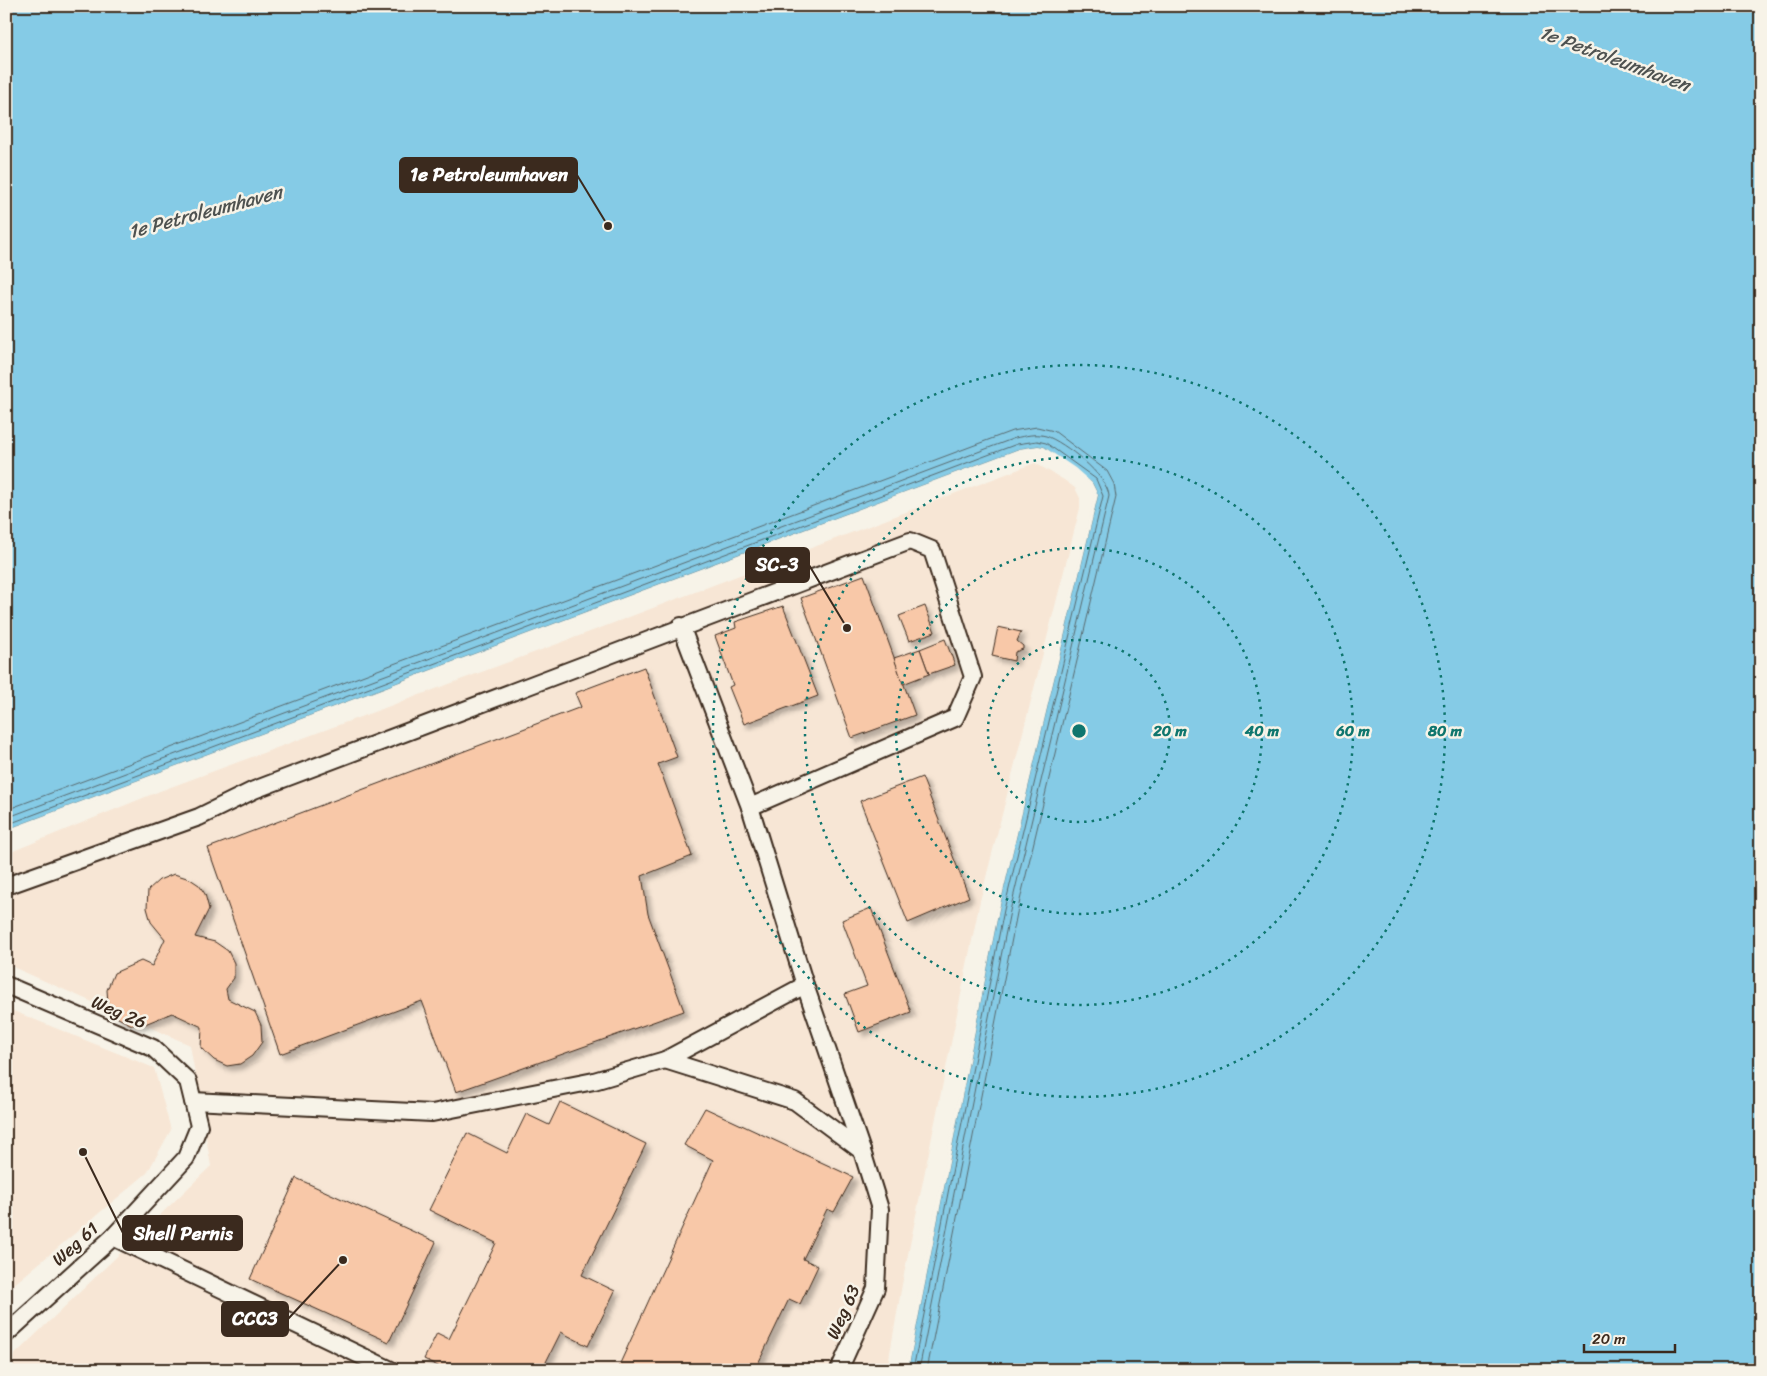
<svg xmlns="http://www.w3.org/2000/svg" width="1767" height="1376" font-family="Sriracha,sans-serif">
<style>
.built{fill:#f7e6d5}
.water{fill:#85cbe6;stroke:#678b96}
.pier{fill:#f7f3e8}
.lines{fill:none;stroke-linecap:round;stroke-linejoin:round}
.shore{stroke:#596a6e;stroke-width:1}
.building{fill:#f8c8a8;stroke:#3b2a1e;filter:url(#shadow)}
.lane-casing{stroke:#3b2a1e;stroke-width:20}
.lane{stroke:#f7f3e8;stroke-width:16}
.ring{fill:none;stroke:#0f766e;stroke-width:2.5;stroke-dasharray:2.5 5}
.labels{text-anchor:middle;stroke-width:5;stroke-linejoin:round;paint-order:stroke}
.street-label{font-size:18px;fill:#3b2a1e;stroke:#f7f3e8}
.water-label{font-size:19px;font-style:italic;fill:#4e5250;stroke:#f7f3e8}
.centre{fill:#0f766e;stroke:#f7f3e8;stroke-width:2.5}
.ring-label{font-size:15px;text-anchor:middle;font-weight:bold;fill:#0f766e;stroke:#f7f3e8;stroke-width:5;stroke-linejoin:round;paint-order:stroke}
.leader{fill:none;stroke:#3b2a1e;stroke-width:2}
.callout-dot{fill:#3b2a1e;stroke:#f7f3e8;stroke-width:2}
.callout{fill:#3b2a1e;stroke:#3b2a1e;stroke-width:2}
.callout-label{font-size:19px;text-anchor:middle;font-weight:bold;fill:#fff}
</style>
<defs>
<filter id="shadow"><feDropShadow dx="4.5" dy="4.5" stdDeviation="2.5" flood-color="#0004"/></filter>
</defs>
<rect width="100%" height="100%" fill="#f7f3e8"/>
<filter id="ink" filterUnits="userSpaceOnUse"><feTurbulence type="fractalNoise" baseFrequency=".02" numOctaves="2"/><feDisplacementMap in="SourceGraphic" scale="10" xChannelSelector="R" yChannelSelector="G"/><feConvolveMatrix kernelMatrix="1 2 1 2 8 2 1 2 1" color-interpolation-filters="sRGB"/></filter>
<g filter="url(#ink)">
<g class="built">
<polygon points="1035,463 1064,480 1075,488 1080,498 1080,508 980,901 903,1279 887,1370 6,1370 6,1363 211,1166 190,1045 6,964 6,854 160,791 595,630"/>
<polygon points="6,1008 154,1068 171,1130 147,1173 6,1291"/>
</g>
<polygon class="water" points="6,6 1761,6 1761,1370 908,1370 999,909 1098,495 1092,483 1044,447 1038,446 1019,449 6,830"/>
<polygon class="pier" points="1038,446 1044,447 1075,468 1092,483 1098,495 999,909 908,1370 905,1370 921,1283 997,908 1095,495 1091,484 1043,449 1020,451 6,833 6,830 1019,449"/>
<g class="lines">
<g class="shore">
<polyline points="6,810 1012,431 1037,427 1054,431 1107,471 1114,484 1116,497 1017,913 927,1370"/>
<path d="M 6,818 L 1015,438 C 1025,436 1035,433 1046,436 C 1064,442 1108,476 1109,496 L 1010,911 L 919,1370"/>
<polyline points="6,825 1017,444 1037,441 1046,443 1096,479 1103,496 1004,910 913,1370"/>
</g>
</g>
<g class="building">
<polygon points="864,575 915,715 852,738 801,598"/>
<polygon points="783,606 818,696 744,724 729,687 733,685 715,636 736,628 735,622"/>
<polygon points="925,606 935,632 909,641 899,616"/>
<polygon points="998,627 1021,632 1017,641 1023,646 1023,649 1015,652 1014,661 992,656"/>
<polygon points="945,639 955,665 929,674 920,649"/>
<polygon points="920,649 929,674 903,684 894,658"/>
<polygon points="644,667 677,757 658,764 692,856 642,876 648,914 684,1011 456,1092 422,1001 280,1054 208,848 581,707 575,693"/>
<polygon points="922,777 969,897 908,923 860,801"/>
<polygon points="174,874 190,879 199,885 205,894 209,909 195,937 215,942 228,951 234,963 234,978 226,989 228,999 255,1012 261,1025 262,1042 252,1056 240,1064 227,1066 214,1060 201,1048 202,1027 172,1013 145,1024 132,1025 118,1018 108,1003 107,990 114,973 141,961 152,966 165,939 151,922 147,908 148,890 159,880"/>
<polygon points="871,908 911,1012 859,1032 845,994 867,986 842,920"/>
<polygon points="560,1102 646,1144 582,1275 615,1291 588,1346 561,1332 542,1370 446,1370 424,1359 437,1333 449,1339 496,1243 429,1210 467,1133 507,1153 526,1114 549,1125"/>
<polygon points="705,1108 853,1177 834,1212 827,1209 803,1259 818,1266 800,1304 789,1299 755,1370 617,1370 713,1160 684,1145"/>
<polygon points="296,1178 436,1242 389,1342 250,1279"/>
</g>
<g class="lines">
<defs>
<g id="lane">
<polyline points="6,886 199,817 254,790 910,541 932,550 973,677 955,718 750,807 681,626"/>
<polyline points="6,985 153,1048 188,1081 199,1126 186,1158 113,1237 6,1334"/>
<polyline points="805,985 862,1151"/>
<polyline points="665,1060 795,1101 862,1151 880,1209 876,1288 839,1370"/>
<polyline points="193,1101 432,1113 594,1081 665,1060 805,985 750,807"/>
<polyline points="113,1237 391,1370"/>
</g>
</defs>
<use href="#lane" class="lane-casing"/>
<use href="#lane" class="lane"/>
</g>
</g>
<g class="ring">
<circle cx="1079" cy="731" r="91"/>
<circle cx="1079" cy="731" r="183"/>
<circle cx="1079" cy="731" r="274"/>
<circle cx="1079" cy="731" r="366"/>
</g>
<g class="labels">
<g class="street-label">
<text transform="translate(119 1012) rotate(23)" y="6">Weg 26</text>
<text transform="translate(75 1244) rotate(-42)" y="6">Weg 61</text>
<text transform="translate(843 1312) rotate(-66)" y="6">Weg 63</text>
</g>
<g class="water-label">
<text transform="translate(1615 58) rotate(20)" y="7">1e Petroleumhaven</text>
<text transform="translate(205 211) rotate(-15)" y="7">1e Petroleumhaven</text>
</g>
</g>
<circle cx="1079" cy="731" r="8" class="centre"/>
<g class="ring-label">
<text x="1170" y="736">20 m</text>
<text x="1262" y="736">40 m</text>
<text x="1353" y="736">60 m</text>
<text x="1445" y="736">80 m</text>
</g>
<path class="leader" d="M608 226L577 175M847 628L809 565M83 1152L123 1233M343 1260L288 1319"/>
<g class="callout-dot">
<circle cx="608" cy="226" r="5"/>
<circle cx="847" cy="628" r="5"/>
<circle cx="83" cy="1152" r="5"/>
<circle cx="343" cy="1260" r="5"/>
</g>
<g class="callout">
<rect x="400" y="158" width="177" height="34" rx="5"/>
<rect x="746" y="548" width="63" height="34" rx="5"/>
<rect x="123" y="1216" width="119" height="34" rx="5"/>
<rect x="222" y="1302" width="66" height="34" rx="5"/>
</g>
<g class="callout-label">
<text x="489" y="181">1e Petroleumhaven</text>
<text x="777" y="571">SC-3</text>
<text x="183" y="1240">Shell Pernis</text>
<text x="255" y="1325">CCC3</text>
</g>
<rect width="1767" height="1376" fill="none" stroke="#f7f3e8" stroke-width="25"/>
<rect x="12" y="12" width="1742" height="1351" fill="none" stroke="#3b2a1e" stroke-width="2" filter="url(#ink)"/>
<path d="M1584 1344v8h91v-8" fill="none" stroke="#3b2a1e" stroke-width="2.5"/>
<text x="1592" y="1344" font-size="15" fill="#3b2a1e" stroke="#f7f3e8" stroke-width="4" paint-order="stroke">20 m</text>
</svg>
